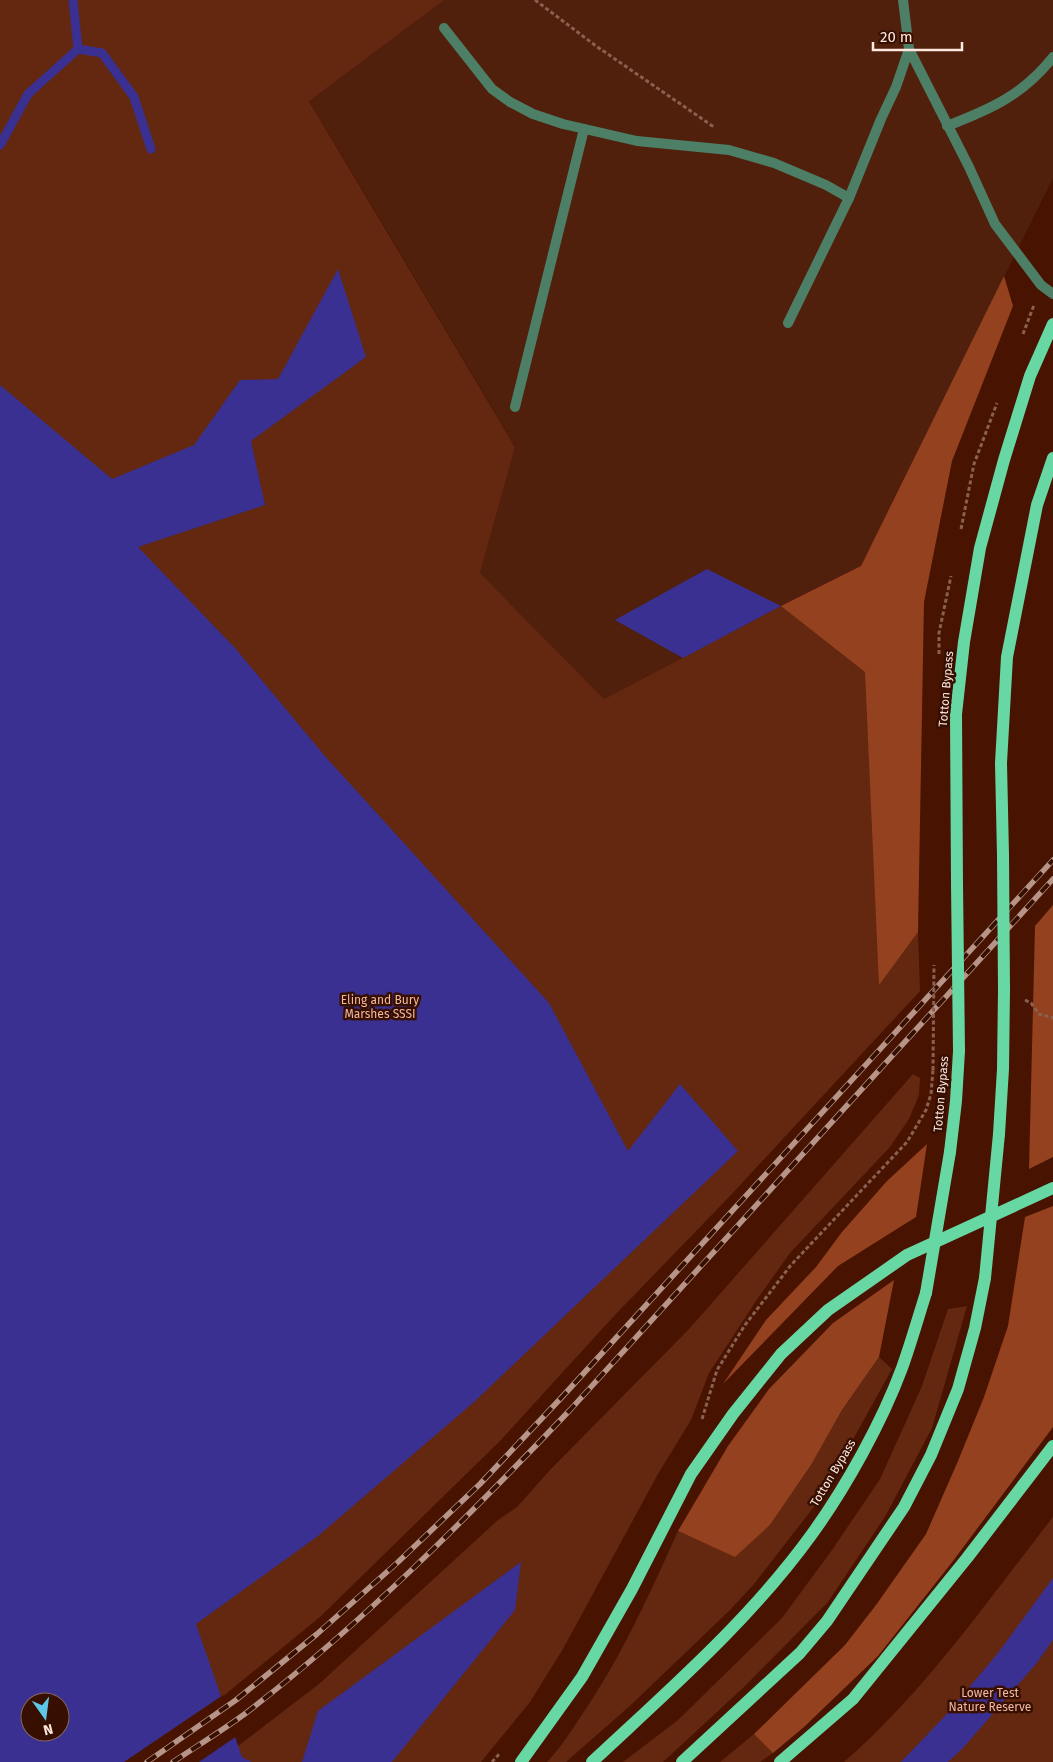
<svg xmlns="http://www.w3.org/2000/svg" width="1053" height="1762" font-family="'Fira Sans',sans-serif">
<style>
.built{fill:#50200d}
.green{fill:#63280f}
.forest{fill:#94411f}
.water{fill:#3a3091;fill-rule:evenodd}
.pier{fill:#481300}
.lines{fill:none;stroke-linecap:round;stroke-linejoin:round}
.stream{stroke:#3a3091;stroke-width:9}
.path{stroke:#8a6051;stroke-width:3;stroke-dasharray:4 2.5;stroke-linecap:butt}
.service{stroke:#4c7f66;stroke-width:10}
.primary{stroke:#67d8a4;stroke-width:12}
.rail-casing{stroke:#b69488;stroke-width:5.5}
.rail{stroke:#370f01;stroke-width:4;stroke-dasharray:11;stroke-linecap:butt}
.path-bridge{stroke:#8a6051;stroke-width:3;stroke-dasharray:4 2.5;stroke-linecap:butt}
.primary-bridge{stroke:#67d8a4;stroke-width:12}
.labels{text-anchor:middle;stroke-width:5;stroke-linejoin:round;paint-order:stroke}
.street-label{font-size:12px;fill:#fee8e0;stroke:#370f01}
.park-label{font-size:12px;fill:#f2b8a3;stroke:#370f01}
</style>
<rect width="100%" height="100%" fill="#481300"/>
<polygon class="built" points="443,0 1053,0 1053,178 861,566 781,606 604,699 480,573 515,446 309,100"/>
<g class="green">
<polygon points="0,0 444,0 309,101 515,447 480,573 604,699 781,606 861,566 918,931 920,991 730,1196 614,1316 501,1440 320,1617 221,1698 238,1746 319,1684 498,1520 517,1507 549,1471 690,1328 913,1074 920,1078 919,1095 909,1119 890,1147 790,1253 758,1298 709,1373 691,1420 658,1474 563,1649 530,1702 481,1762 193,1762 0,1599"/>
<polygon points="967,1306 932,1428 886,1515 828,1602 744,1687 663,1762 623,1762 678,1720 782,1618 832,1550 880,1479 922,1386 948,1309"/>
<path d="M 879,1357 L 892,1369 L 820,1499 L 754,1584 L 730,1610 L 632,1704 L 566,1762 L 547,1762 C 561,1747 572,1730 583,1713 C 622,1656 650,1593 678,1531 L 735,1556 L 770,1525 L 811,1465 L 842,1410 Z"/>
<path d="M 1053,1517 L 1053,1762 L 844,1762 C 925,1692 987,1601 1053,1517 Z"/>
<polygon points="754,1734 773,1753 760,1762 720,1762"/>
</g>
<g class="forest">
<polygon points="1004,276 1013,306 952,461 924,602 918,932 879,985 865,672 781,606 861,566"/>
<polygon points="1053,905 1053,1157 1029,1169 1035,926"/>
<polygon points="927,1144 916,1217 838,1266 723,1384 766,1320 816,1267 842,1232 887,1181"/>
<polygon points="1053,1206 1053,1427 953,1561 878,1656 804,1727 773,1753 754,1734 845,1645 876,1605 926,1534 958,1461 984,1397 1008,1326 1025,1217"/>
<polygon points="894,1280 879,1357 842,1410 811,1465 770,1525 735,1557 678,1531 728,1446 769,1389 833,1323"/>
</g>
<g class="water">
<path d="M 338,269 L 366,357 L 251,441 L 265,505 L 138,547 L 235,648 L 324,755 L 549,1003 L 628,1151 L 680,1084 L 738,1151 L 474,1402 L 318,1536 L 196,1624 L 242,1757 L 252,1762 L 0,1762 L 0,385 L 112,479 L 194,445 L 240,380 L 278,379 ZM 30,1702 L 60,1702 L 60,1732 L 30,1732 Z"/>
<polygon points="707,569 781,606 683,658 615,620"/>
<polygon points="521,1562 515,1610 392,1762 302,1762 318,1711"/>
<polygon points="1053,1578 1053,1640 1036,1664 963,1748 948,1762 901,1762 945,1716 998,1653"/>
</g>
<polygon class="pier" points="223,1695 237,1736 199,1762 124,1762"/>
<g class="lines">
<g class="stream">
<polyline points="78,49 102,53 134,97 151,149"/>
<polyline points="0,145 28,94 78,49 73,0"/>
</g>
<g class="path">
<polyline points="535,0 596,46 714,127"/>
<polyline points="1023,334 1034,305"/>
<polyline points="961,529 974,464 997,403"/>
<polyline points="939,654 939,633 951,576"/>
<polyline points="1025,1000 1031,1003 1039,1014 1053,1018"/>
<polyline points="702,1419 717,1370 745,1325 791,1265 907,1142 926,1110 931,1094 933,1070"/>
<polyline points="492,1762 500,1753"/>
</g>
<g class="service">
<polyline points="444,28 492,89 510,102 533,114 563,124 637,141 729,150 774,163 826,185 849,198"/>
<polyline points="909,49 969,167 995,224 1041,285 1053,294"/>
<path d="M 947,126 C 991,109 1023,95 1053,57"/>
<polyline points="788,323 849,198 881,119 896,87 909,49 903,0"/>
<polyline points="515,407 584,129"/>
</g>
<g class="primary">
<polyline points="1003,855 1001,763 1007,657 1037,505 1053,458"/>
<polyline points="957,884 956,714 964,642 980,548 1004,460 1030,376 1053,324"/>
<polyline points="999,1134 1003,1069 1004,990"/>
<polyline points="950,1152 956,1101 959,1051"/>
<polyline points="521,1762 582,1677 632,1589 691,1474 733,1414 781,1354 828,1310 907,1255 1053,1188"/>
<path d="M 592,1762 C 669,1690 750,1620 812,1534 C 846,1487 882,1422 902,1368 C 911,1343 918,1318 926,1293"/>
<polyline points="682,1762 800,1653 827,1621 904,1507 931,1455 958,1389 975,1328 985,1278"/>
<polyline points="780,1762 853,1699 967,1558 1053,1446"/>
</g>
<defs>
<g id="rail">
<polyline points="147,1762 236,1700 317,1634 397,1563 480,1484 562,1397 1053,860"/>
<path d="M 173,1762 C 197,1746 223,1730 246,1713 C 363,1623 468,1517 570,1410 L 1053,879"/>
</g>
</defs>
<use href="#rail" class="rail-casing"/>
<use href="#rail" class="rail"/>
<polyline class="path-bridge" points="933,1070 934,965"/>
<g class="primary-bridge">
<polyline points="1003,855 1004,990"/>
<polyline points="957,884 959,1051"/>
<polyline points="985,1278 999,1134"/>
<polyline points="926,1293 950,1152"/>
</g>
</g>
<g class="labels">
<g class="street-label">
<text transform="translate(946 689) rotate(-85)" y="4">Totton Bypass</text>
<text transform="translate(941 1094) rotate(-85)" y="4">Totton Bypass</text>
<text transform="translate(833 1473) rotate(-59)" y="4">Totton Bypass</text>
</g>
<g class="park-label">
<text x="380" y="1004">Eling and Bury<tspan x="380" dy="14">Marshes SSSI</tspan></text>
<text x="990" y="1697">Lower Test<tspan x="990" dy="14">Nature Reserve</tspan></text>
</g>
</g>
<g transform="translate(45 1717) rotate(166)"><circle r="24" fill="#370f01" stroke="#87665a"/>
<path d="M0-4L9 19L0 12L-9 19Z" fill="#5dc7e8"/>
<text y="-8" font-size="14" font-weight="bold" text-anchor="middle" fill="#fee8e0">N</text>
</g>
<path d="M873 42v8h89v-8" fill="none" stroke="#fee8e0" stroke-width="2.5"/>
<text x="880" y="42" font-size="15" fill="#fee8e0" stroke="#370f01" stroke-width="4" paint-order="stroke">20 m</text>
</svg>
